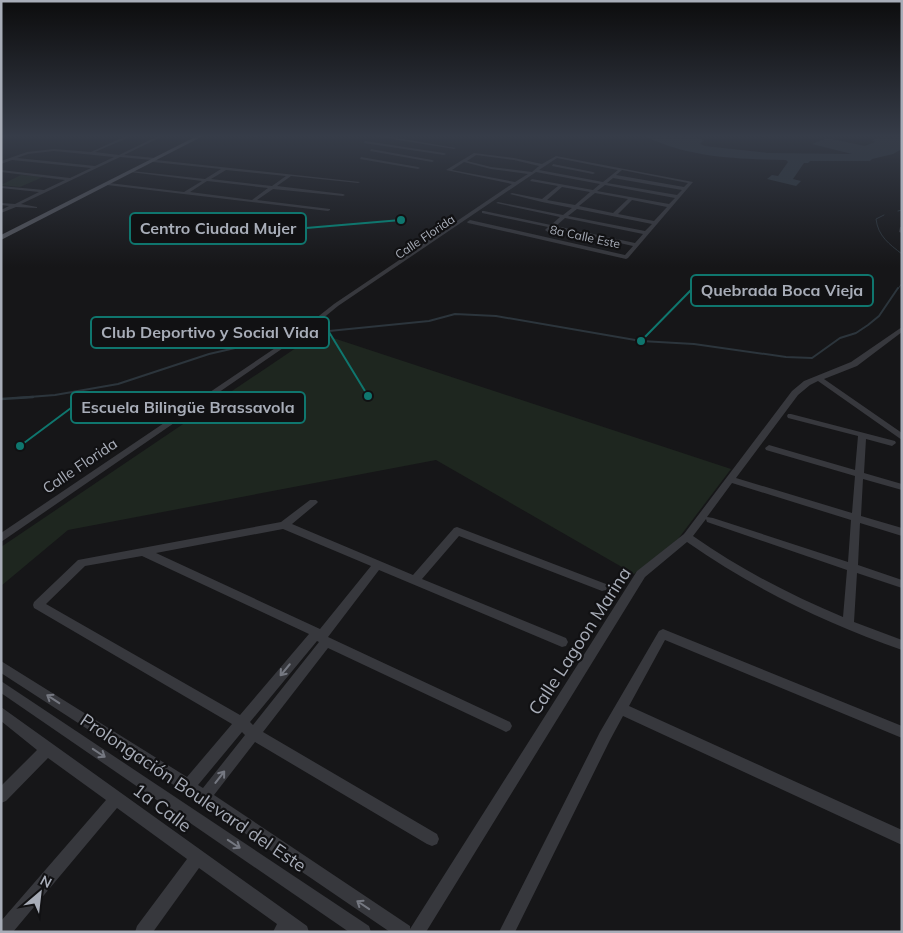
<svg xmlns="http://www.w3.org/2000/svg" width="903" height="933" font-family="Mulish,sans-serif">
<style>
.green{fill:#1e261f}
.water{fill:#2c353c}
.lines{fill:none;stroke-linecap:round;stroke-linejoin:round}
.stream-far2{stroke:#2c353c;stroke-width:1}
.stream-far1{stroke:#2c353c;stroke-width:2}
.stream{stroke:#2c353c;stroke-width:2.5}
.minor{fill:#37383d;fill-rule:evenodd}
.major{fill:#53555c;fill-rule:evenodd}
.oneway{stroke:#757881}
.labels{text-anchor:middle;stroke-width:4.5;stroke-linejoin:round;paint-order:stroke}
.far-street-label{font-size:12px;fill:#a8adb8;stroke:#111113}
.street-label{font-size:15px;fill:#a8adb8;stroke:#111113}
.near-street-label{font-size:18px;fill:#a8adb8;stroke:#111113}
.leader{fill:none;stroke:#0f766e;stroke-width:2}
.callout-dot{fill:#0f766e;stroke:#111113;stroke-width:2}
.callout{fill:#111113;stroke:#0f766e;stroke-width:2}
.callout-label{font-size:16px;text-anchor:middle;font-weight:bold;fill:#a8adb8}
</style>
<rect width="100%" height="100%" fill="#161618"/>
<g class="green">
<polygon points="21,175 43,177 20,187 1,185"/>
<polygon points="318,333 731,469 678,539 634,574 436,460 68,530 1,586 1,547"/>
</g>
<path class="water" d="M 645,136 L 691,136 L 704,140 L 700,144 L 705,146 L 768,153 L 852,154 L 812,144 L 827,138 L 865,146 L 875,142 L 872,140 C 883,135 892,140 902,136 L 902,149 L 893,154 L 872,159 L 870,161 L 810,161 L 808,163 L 804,163 L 793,179 L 801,181 L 796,186 L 767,179 L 772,175 L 778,176 L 788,162 L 786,160 C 739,159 688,158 645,136 Z"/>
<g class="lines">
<g class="stream-far2">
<polyline points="898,211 902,210"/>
<path d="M 884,215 L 876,219 C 878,236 889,244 902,254"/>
<polyline points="898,289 902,283"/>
</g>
<g class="stream-far1">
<polyline points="309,333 429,321 455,314 496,316 641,341 694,344 786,357 812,358 840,338 856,333 868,325 879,316 898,288"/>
<polyline points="16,398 55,395 118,384 209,354 287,336"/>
</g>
<polyline class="stream" points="1,399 33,397"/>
<g class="minor">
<polygon points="1,136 7,136 1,138"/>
<path d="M 126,136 L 132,136 L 95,152 L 119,155 L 158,136 L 163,136 L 124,155 L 155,158 L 157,159 L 156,160 L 360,182 L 358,183 L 291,176 L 277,186 L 343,194 L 345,195 L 343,196 L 273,189 L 257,200 L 330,209 L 330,210 L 328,211 L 107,185 L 109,183 L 184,192 L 202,181 L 130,172 L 132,171 L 205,179 L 221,169 L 153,162 L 151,161 L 152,160 L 120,157 L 21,204 L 37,207 L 37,208 L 16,207 L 1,213 L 1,210 L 9,206 L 1,205 L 1,203 L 15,204 L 39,192 L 1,188 L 1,186 L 44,190 L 65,180 L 1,172 L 1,170 L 70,178 L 91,168 L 12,160 L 1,164 L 1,161 L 27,152 L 54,149 L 91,152 ZM 54,151 L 114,157 L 95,166 L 17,158 L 28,154 ZM 226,170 L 286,176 L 272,186 L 211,179 ZM 207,181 L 268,188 L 252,200 L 190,192 Z"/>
<polygon points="374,136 385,136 456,148 454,149"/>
<polygon points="365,141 444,153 446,154 444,155 364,143"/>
<polygon points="371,149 432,160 434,161 432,162 370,151"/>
<path d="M 474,153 L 514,158 L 542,164 L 556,156 L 693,182 L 628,258 L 626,259 L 468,223 L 467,222 L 470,220 L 625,255 L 633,246 L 553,228 L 548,232 L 545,230 L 548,227 L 482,213 L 482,211 L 484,211 L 551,225 L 560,217 L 496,203 L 498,202 L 563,215 L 572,208 L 542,202 L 510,194 L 512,193 L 542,199 L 558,186 L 530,181 L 532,179 L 593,190 L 600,184 L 536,172 L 338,306 L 305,333 L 1,542 L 1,533 L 296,334 L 334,304 L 512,184 L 446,170 ZM 476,155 L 514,160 L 539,166 L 532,172 L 491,167 L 467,161 ZM 557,158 L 618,170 L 603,182 L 539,170 ZM 464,162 L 491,169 L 528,174 L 515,182 L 452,170 ZM 622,170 L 688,183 L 684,187 L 616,175 ZM 613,178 L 682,190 L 677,195 L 607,183 ZM 605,185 L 675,198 L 669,204 L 597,191 ZM 562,187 L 590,192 L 575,205 L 547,200 ZM 595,193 L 628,199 L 613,213 L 579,206 ZM 632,200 L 667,207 L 654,221 L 618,214 ZM 577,209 L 652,224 L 645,231 L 568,216 ZM 565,218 L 643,234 L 635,243 L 556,226 Z"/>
<polygon points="361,157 418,167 420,168 418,169 360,159"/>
<polygon points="553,164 593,172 595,173 593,174 552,166"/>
<polygon points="900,227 902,227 902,233 899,232"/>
<path d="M 902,327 L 902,332 L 857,366 L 824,379 L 902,433 L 902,440 L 818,381 L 810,385 L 798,395 L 736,478 L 852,513 L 855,476 L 766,450 L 765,448 L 769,445 L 855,470 L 858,436 L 788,418 L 787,416 L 788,414 L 791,414 L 895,441 L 896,443 L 892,446 L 866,439 L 864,473 L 902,484 L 902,490 L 863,479 L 861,516 L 902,528 L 902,536 L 860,523 L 858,565 L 902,580 L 902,588 L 857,573 L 854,622 L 902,640 L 902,650 C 826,623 754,589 687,542 L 645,577 L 426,932 L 390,932 L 183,791 L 1,673 L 1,661 L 187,777 L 232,724 L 34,608 L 33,605 L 34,602 L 78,560 L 281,522 L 310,500 L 316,500 L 318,502 L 316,504 L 292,524 L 413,575 L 454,528 L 457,527 L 606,584 L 607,587 L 606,590 L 602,591 L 459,536 L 422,579 L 566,638 L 568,642 L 566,646 L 562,647 L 379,570 L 328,637 L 510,722 L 512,726 L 510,730 L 506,732 L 502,730 L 328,648 L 263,732 L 437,834 L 439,839 L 437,844 L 432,846 L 427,844 L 255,742 L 214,795 L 410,926 L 410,929 L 637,571 L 684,534 L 792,391 L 804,381 L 851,362 ZM 732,483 L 851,520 L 848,562 L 713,518 L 707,517 ZM 706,519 L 707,522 L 847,570 L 843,617 C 790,595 740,569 693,536 ZM 283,529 L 371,566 L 320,629 L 156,553 ZM 142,556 L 309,634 L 240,715 L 46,604 L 85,566 ZM 317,641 L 319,642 L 253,725 L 250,722 ZM 242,732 L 245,735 L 203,788 L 198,785 Z"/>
<polygon points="663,629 902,726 902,738 665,640 629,706 902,830 902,845 623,716 610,740 515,932 499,932 600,732 659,631"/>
<polygon points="1,681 369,926 371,932 349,932 1,693"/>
<polygon points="1,707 307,926 309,932 273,932 277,924 199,868 153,932 135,932 137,926 187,859 117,808 13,932 1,932 1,921 106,800 48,758 6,801 1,803 1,786 37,750 1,721"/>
</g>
<polygon class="major" points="197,136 203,136 1,240 1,235"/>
</g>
<defs><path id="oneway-shaft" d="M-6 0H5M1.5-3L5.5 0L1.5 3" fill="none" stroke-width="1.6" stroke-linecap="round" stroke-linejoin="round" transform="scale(1.25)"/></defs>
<g class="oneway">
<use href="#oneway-shaft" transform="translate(285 670) rotate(130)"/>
<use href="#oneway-shaft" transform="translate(53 699) rotate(-147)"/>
<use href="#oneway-shaft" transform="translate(99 753) rotate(34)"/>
<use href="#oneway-shaft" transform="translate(220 777) rotate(-52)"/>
<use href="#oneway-shaft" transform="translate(234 844) rotate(34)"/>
<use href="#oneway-shaft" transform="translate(363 905) rotate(-146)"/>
</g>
<linearGradient id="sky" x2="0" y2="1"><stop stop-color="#0c0c0d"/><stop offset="0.51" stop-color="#363c48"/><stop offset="1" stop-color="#363c48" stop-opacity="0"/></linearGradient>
<rect width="903" height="267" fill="url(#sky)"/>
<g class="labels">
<g class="far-street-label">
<text transform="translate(425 237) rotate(-34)" y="4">Calle Florida</text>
<text transform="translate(585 237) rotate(12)" y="4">8a Calle Este</text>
</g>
<g class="street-label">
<text transform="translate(80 466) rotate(-34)" y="5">Calle Florida</text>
</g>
<g class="near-street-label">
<text transform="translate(580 641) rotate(-57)" y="6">Calle Lagoon Marina</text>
<text transform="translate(193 793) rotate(34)" y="6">Prolongación Boulevard del Este</text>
<text transform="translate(162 808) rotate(37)" y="6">1a Calle</text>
</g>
</g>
<path class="leader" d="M401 220L306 228M641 341L691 290M368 396L329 332M20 446L71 408"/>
<g class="callout-dot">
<circle cx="401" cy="220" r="5"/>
<circle cx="641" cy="341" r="5"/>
<circle cx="368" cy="396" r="5"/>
<circle cx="20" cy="446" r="5"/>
</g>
<g class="callout">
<rect x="130" y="213" width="176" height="31" rx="5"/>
<rect x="691" y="275" width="182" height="31" rx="5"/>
<rect x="91" y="317" width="238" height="31" rx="5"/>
<rect x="71" y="392" width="234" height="31" rx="5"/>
</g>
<g class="callout-label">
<text x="218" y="234">Centro Ciudad Mujer</text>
<text x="782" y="296">Quebrada Boca Vieja</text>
<text x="210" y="338">Club Deportivo y Social Vida</text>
<text x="188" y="413">Escuela Bilingüe Brassavola</text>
</g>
<rect width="903" height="933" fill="none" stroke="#a8adb8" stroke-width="5"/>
<g transform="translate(40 893) rotate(28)" stroke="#111113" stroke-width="4" paint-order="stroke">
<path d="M0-4L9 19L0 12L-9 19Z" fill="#a8adb8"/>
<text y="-8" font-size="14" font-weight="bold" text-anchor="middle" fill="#a8adb8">N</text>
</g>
</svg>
